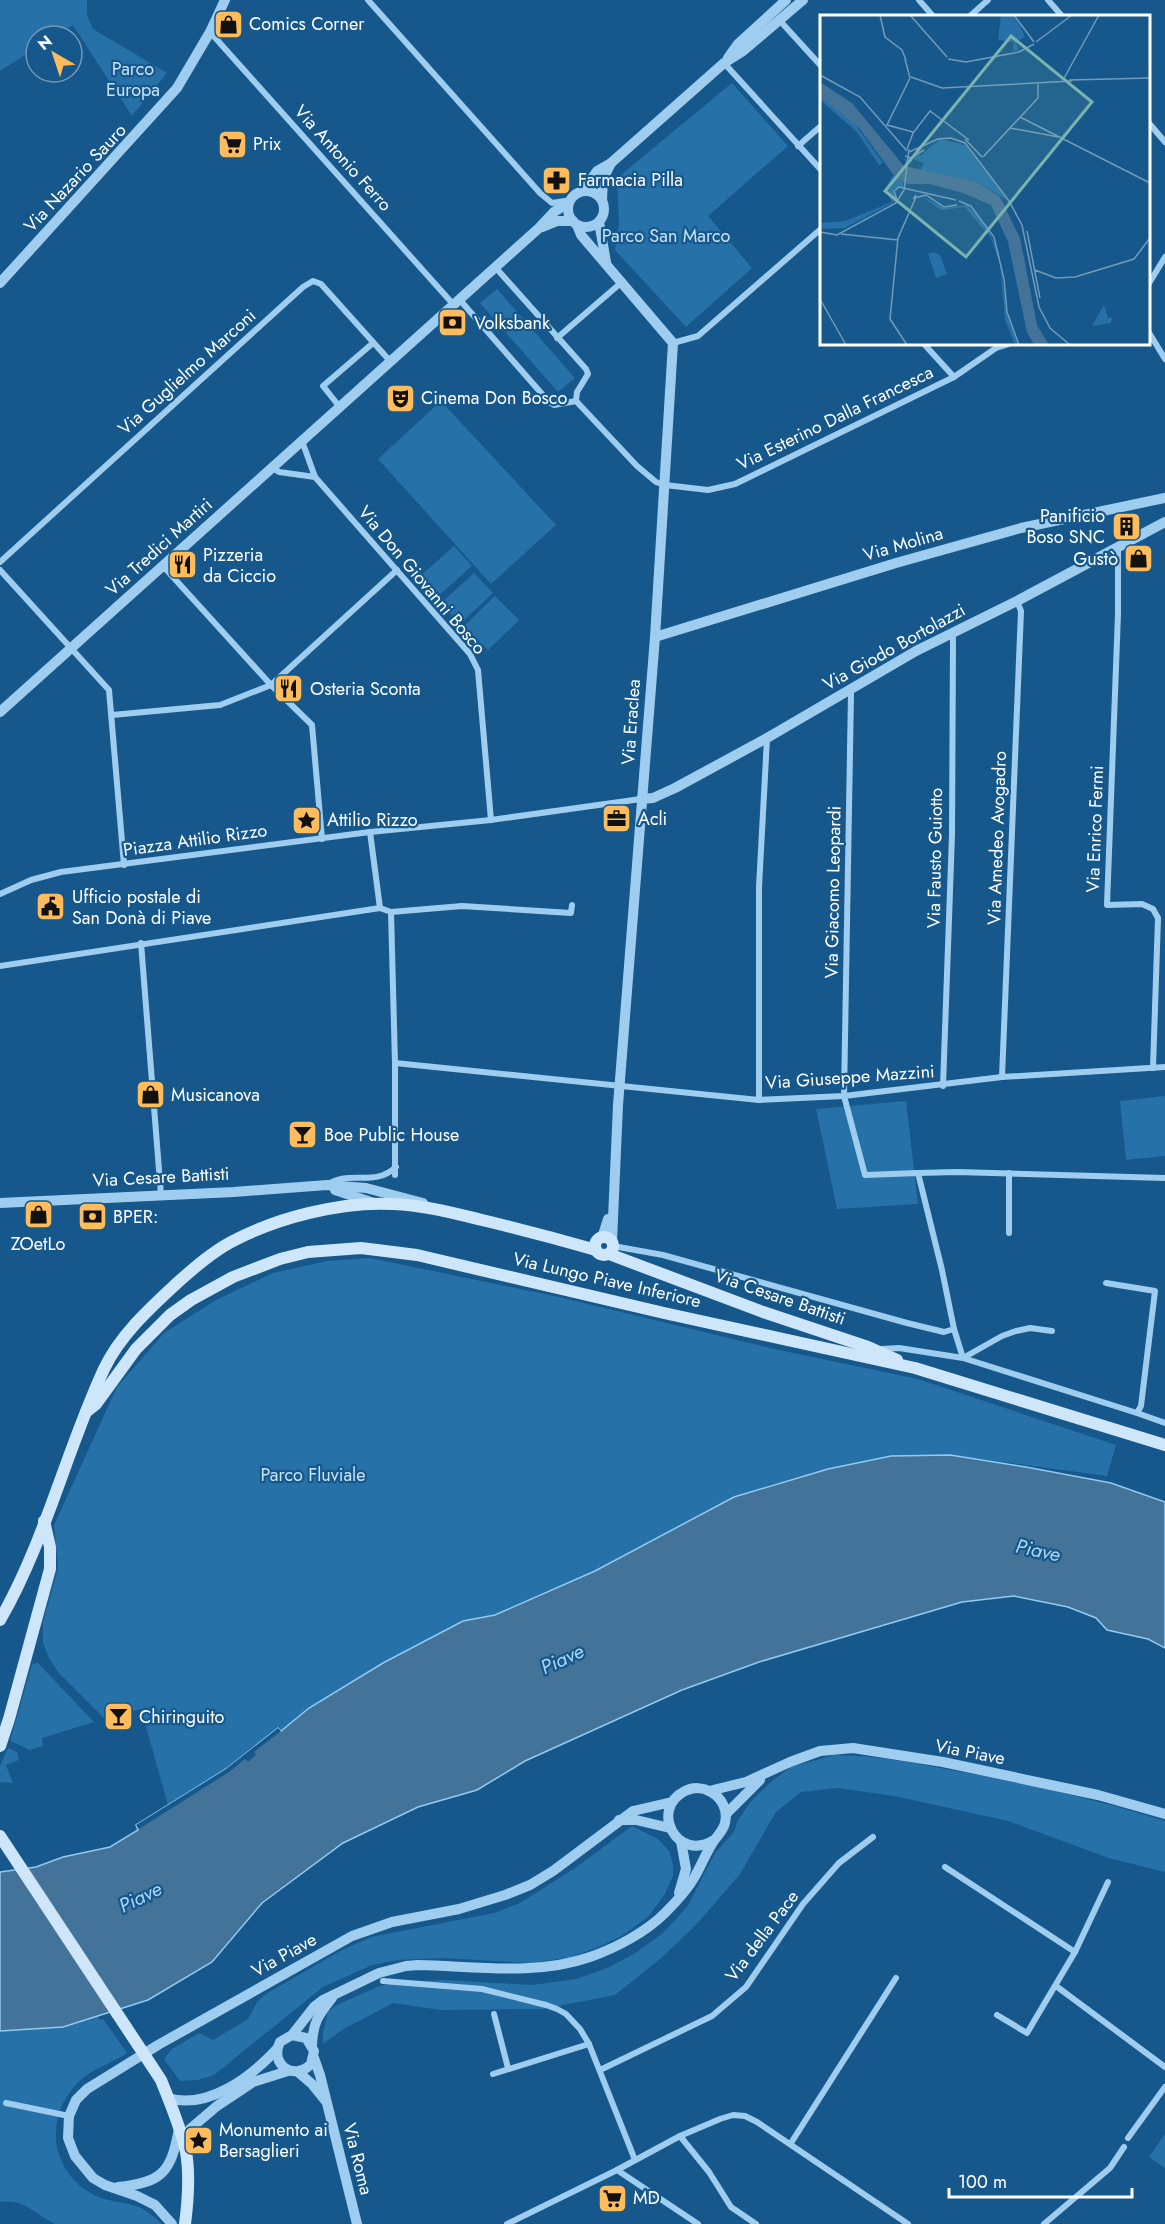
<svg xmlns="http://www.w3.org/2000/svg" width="1165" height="2224" font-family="Jost,sans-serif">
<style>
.green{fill:#2571a8}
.water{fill:#437398;stroke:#92caf2;stroke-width:1.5}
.pier{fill:#16588b}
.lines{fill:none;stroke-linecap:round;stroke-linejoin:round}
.minor{stroke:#9fcdef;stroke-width:6}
.tertiary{stroke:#9fcdef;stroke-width:10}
.secondary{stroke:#cde6fa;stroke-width:12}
.labels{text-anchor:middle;stroke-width:4.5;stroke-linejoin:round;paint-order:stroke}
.poi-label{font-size:18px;fill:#fff;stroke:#16588b;text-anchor:start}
.park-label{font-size:18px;fill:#c6e4fb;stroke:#16588b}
.street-label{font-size:18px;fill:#fff;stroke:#16588b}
.water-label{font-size:20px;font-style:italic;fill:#abd7f6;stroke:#16588b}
.inset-road{fill:none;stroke:#739bb9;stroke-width:1.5}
.view{fill:#7bb4af;fill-opacity:0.15;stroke:#7bb4af;stroke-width:3}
.inset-edge{fill:none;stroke:#fff;stroke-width:3}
</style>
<rect width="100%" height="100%" fill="#16588b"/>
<g class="green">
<polygon points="0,0 87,0 87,15 93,29 167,73 132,116 73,25 55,36 36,36 36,48 0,71"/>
<polygon points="732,83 788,146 708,216 752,268 686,327 615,250 619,224 617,178"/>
<polygon points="497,289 575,378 558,392 480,303"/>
<polygon points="441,401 556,525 491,584 378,459"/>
<polygon points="454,546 472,566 436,598 418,578"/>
<polygon points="474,573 493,593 460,624 441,603"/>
<polygon points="495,596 519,620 488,650 464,626"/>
<polygon points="1165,1096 1165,1156 1126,1160 1120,1101"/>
<polygon points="906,1101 918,1204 837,1209 816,1109"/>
<polygon points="370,1258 559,1297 779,1350 918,1379 1116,1445 1107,1476 950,1455 891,1456 828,1469 734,1497 595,1571 495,1615 463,1621 383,1663 309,1708 281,1731 278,1728 226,1769 168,1805 141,1709 105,1719 58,1672 49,1658 43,1643 43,1622 58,1568 54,1525 117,1387 164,1333 216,1300 273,1273 327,1261"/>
<polygon points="38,1663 94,1722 42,1738 43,1746 30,1750 10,1741 32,1664"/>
<polygon points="8,1748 17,1752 19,1760 6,1765 13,1783 0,1782 0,1766"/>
<path d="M 835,1755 C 878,1755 919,1764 961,1772 C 1030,1784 1098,1800 1165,1821 L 1165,1872 L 1109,1858 L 1008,1821 L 894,1796 L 838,1788 L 801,1792 L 776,1812 L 740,1874 L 696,1925 L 660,1959 L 615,1995 L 543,2009 L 441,2010 L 393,2003 L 342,2030 L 323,2044 L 323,2033 L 328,2012 L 335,2006 L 379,1986 L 400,1982 L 443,1980 L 532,1985 L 576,1979 L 607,1968 L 634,1954 L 663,1933 L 687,1907 L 715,1853 L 734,1832 L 738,1820 L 752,1800 L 773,1780 L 791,1767 Z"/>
<polygon points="632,1826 658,1839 670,1852 673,1866 673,1876 665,1894 648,1917 623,1935 599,1947 571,1957 530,1963 443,1958 398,1960 372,1965 323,1987 214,2075 198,2080 180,2081 164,2059 172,2049 199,2033 213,2040 248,2019 257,2002 266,1994 340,1951 371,1937 494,1913 520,1903 575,1868"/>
<path d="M 94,2011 L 100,2020 L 103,2019 L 127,2053 C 113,2063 96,2067 83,2078 C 43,2112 47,2172 96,2196 C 109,2202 122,2201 136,2206 C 146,2209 154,2217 162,2224 L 55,2224 C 34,2214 26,2199 0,2202 L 0,2021 Z"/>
<polygon points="1165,2134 1165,2168 1149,2157"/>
</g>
<polygon class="water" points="950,1455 1026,1467 1111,1483 1165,1502 1165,1648 1148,1639 1107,1630 1096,1618 1068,1607 1014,1596 962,1602 759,1662 682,1690 525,1761 477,1790 418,1807 343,1843 262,1903 212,1962 148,2000 63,2027 0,2031 0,1872 36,1867 63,1857 110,1847 138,1830 136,1825 226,1769 278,1728 281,1731 309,1708 383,1663 463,1621 495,1615 595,1571 734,1497 828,1469 891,1456"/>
<polygon class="pier" points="278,1728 281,1731 254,1752 256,1755 248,1762 245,1759 229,1772 139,1829 136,1825 226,1769"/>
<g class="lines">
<g class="minor">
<polyline points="368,0 540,193 552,203 565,201"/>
<polyline points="919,0 933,16"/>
<polyline points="1048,0 1062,16"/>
<polyline points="970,16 988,0"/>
<polyline points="782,23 822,67"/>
<polyline points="210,32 453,304"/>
<polyline points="724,63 822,171"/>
<polyline points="1148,122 1165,142"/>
<polyline points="798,146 822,125"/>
<polyline points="1148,285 1165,257"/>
<polyline points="459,299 549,402 554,405 576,401 577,392 588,374 586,369 495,267"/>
<polyline points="1148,331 1165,359"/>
<polyline points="557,338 622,282"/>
<polyline points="673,343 698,336 822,228"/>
<polyline points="924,344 954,377"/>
<polyline points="576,401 637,466 656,482 665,485 708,490 735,484 954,377 996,348 1009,344"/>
<polyline points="339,406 323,386 373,343"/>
<polyline points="302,441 315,477 470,654 478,670 491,820"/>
<polyline points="273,468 279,472 315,477"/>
<polyline points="1118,547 1118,614 1107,905 1142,904 1153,909 1158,918 1153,1068"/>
<polyline points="0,562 303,287 313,281 321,284 390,361"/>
<polyline points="163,566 271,685 312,725 322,839"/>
<polyline points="0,570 109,690 124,865"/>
<polyline points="112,715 220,705 271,685 397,570"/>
<polyline points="370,832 380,908"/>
<polyline points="0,894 31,880 61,872 370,832 491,820 641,799"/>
<polyline points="391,912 462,906 571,913 572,905"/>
<polyline points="141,943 161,1195"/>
<polyline points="0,966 380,908 391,912 395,1063 395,1175"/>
<polyline points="395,1063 759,1100 844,1096 1002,1077 1165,1067"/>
<polyline points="1002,1077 1021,611 1017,601"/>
<polyline points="943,1086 952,835 953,639 952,633"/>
<polyline points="759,1100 759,887 767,739"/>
<polyline points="918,1173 957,1172 1165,1178"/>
<polyline points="1009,1173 1009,1233"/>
<path d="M 327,1185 C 351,1169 373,1188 396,1167"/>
<polyline points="613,1246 663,1255 907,1323 944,1332 954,1329 942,1270 918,1173 865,1175 844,1096 851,693 849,690"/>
<polyline points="954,1329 963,1358 1137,1413 1141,1406 1155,1291 1106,1283"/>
<polyline points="881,1349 899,1348 963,1358 1002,1336 1016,1331 1030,1328 1052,1331"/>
<polyline points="1137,1413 1165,1423"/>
<polyline points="945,1867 1075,1952"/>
<polyline points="383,1981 482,1989 546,2005 557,2009 566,2014 580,2029 589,2044 635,2160"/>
<polyline points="1056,1986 1165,2067"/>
<polyline points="494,2014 508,2068"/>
<polyline points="997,2015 1027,2033 1075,1952 1108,1882"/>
<polyline points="600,2070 712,2016 746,1987 803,1904 839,1863 873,1837"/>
<polyline points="493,2074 589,2044"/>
<polyline points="6,2103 69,2116"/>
<polyline points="680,2136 709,2172 731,2207 756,2224"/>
<polyline points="1128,2138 1165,2087"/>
<polyline points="791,2143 896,1978"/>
<polyline points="617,2170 698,2224"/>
<polyline points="507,2224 617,2170 680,2136 720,2119 733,2115 745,2116 757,2122 908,2224"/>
<polyline points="1044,2224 1110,2168 1124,2147"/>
</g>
<g class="tertiary">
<polyline points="728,58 738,44 786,0"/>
<circle cx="586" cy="209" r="18"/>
<polyline points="583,191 597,171 611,163 724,63 743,51 803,0"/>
<polyline points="602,200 603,179 611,163"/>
<polyline points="599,222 606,262"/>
<polyline points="577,225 581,235 673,343 655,637 618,1105 612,1241"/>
<polyline points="542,227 557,221 573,221"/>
<polyline points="0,283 177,88 210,32 225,0"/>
<polyline points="655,637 896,563 1021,528 1165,498"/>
<polyline points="0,712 539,228 554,212 569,202"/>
<polyline points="641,799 653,798 675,788 767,738 916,651 1017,601 1165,522"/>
<polyline points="335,1190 374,1203"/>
<polyline points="0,1203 234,1192 327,1185 366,1188 423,1203"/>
<polyline points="602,1238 608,1219"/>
<polyline points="709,1791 746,1782 790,1762 820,1751 853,1748 943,1762 1098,1795 1165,1814"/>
<polyline points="726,1814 760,1780"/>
<polyline points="619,1820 636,1820 670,1828"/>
<polyline points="679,1893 686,1869 681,1841"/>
<path d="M 292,2035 L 306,2038 L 314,2051 L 311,2064 C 294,2082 269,2064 280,2042 L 292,2035 L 314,2007 L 323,2000 L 379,1973 L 406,1966 L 418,1965 C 474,1966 536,1976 590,1957 C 616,1948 646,1932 665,1913 C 675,1903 687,1890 694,1878 C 701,1866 706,1853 713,1842 C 718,1835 723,1831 725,1823 C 728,1810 722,1798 711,1792 C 703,1787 693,1787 685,1791 C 649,1809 677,1863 714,1840"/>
<path d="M 312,2045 C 313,2022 318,2016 332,1998"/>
<polyline points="314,2058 320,2075 357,2224"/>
<polyline points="298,2072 312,2084 325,2100"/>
<path d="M 168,2098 C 208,2110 251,2077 277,2049"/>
<polyline points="186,2147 187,2137 190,2129 217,2106 253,2082 288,2071"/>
<path d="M 118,2187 C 162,2183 171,2172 179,2129"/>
<polyline points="172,2224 155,2205 137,2196 105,2185 93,2178 75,2156 68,2138 69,2116 76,2100 87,2089 158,2045 352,1936 392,1922 459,1909 505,1895 530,1885 553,1871 633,1811 672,1802"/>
</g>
<g class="secondary">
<circle cx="604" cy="1246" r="9"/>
<polyline points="609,1254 763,1312 868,1347 897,1360"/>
<polyline points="86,1412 96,1404 136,1349 170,1315 191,1300 233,1277 280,1259 308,1252 361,1248 417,1255 664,1313 915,1368 1165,1445"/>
<path d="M 0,1620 C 45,1542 66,1451 104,1369 C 120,1335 150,1308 177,1283 C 194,1268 211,1253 231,1242 C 276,1218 341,1201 393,1204 C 423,1205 453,1213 482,1220 C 520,1229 558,1239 596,1250"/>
<polyline points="0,1746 9,1719 50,1569 50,1547 44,1521"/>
<path d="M 0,1836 L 161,2080 C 170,2103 181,2128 186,2152 C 190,2175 188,2201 185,2224"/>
</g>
</g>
<defs>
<symbol id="shop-square" viewBox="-11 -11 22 22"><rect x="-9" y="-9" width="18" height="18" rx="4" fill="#ffbc5d" stroke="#16588b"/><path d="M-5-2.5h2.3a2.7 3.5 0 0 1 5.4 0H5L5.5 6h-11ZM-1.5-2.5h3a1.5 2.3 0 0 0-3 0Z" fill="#111"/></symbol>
<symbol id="supermarket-square" viewBox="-11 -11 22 22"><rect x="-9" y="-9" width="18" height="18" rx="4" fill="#ffbc5d" stroke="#16588b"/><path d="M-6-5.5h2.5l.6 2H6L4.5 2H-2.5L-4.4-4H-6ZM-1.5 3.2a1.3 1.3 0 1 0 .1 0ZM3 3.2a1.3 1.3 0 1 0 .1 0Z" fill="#111"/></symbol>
<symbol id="pharmacy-square" viewBox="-11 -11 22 22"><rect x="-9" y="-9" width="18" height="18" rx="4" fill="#ffbc5d" stroke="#16588b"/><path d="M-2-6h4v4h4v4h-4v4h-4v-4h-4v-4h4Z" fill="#111"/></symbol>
<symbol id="bank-square" viewBox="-11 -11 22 22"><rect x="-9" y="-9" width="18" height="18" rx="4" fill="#ffbc5d" stroke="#16588b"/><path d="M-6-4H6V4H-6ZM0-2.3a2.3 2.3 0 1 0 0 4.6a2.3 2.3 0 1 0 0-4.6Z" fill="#111"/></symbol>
<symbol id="theatre-square" viewBox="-11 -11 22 22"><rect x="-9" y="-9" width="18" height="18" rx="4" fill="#ffbc5d" stroke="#16588b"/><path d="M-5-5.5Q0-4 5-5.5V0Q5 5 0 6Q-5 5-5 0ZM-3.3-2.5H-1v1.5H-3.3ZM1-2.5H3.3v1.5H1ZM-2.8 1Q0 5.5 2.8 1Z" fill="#111"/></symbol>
<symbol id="building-square" viewBox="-11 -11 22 22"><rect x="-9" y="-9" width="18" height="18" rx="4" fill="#ffbc5d" stroke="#16588b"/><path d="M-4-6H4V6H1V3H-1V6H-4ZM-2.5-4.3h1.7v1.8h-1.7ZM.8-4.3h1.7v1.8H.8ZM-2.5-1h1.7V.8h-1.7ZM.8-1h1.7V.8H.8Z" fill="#111"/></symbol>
<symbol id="restaurant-square" viewBox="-11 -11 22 22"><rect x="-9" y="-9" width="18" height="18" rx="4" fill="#ffbc5d" stroke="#16588b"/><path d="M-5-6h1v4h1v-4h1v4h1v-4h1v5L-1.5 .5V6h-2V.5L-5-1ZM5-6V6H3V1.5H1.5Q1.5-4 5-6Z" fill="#111"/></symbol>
<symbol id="office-square" viewBox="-11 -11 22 22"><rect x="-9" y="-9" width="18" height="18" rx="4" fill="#ffbc5d" stroke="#16588b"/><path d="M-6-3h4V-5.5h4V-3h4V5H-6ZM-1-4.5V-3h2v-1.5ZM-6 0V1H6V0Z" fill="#111"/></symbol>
<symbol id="sight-square" viewBox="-11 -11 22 22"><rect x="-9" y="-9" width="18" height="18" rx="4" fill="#ffbc5d" stroke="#16588b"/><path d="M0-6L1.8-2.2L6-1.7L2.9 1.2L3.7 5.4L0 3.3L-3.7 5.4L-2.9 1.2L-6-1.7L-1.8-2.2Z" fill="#111"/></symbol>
<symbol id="civic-square" viewBox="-11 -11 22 22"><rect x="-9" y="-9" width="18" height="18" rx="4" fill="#ffbc5d" stroke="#16588b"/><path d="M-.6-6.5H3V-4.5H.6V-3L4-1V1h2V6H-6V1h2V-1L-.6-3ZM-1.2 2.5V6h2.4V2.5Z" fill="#111"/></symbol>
<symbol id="bar-square" viewBox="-11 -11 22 22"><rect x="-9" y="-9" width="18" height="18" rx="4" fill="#ffbc5d" stroke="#16588b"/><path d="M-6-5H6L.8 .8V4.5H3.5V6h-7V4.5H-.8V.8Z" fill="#111"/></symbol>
</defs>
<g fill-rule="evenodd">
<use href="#shop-square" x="212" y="8" width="33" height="33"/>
<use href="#supermarket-square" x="216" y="128" width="33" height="33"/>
<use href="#pharmacy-square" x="540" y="164" width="33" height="33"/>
<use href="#bank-square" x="436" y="306" width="33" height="33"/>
<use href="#theatre-square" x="384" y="382" width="33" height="33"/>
<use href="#building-square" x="1110" y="510" width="33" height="33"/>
<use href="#shop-square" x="1122" y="542" width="33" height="33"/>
<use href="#restaurant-square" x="166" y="548" width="33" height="33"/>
<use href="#restaurant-square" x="272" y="672" width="33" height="33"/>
<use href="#office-square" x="600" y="802" width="33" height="33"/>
<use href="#sight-square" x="290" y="804" width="33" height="33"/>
<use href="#civic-square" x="34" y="890" width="33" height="33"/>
<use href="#shop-square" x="134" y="1078" width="33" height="33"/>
<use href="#bar-square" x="286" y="1118" width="33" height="33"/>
<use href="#shop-square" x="22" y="1198" width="33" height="33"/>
<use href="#bank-square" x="76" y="1200" width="33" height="33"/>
<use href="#bar-square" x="102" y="1700" width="33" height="33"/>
<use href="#sight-square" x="182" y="2124" width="33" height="33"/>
<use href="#supermarket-square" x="596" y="2182" width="33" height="33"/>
</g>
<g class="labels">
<g class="poi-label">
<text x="249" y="30">Comics Corner</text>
<text x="253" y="150">Prix</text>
<text x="578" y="186">Farmacia Pilla</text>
<text x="474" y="329">Volksbank</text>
<text x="421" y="404">Cinema Don Bosco</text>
<text x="1105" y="522" text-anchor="end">Panificio<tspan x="1105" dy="21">Boso SNC</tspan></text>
<text x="203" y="561">Pizzeria<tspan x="203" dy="21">da Ciccio</tspan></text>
<text x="1118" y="565" text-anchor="end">Gustò</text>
<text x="310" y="695">Osteria Sconta</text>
<text x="638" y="825">Acli</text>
<text x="327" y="826">Attilio Rizzo</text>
<text x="72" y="903">Ufficio postale di<tspan x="72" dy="21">San Donà di Piave</tspan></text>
<text x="171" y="1101">Musicanova</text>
<text x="324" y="1141">Boe Public House</text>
<text x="113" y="1223">BPER:</text>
<text x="38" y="1250" text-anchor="middle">ZOetLo</text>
<text x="139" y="1723">Chiringuito</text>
<text x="219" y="2136">Monumento ai<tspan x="219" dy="21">Bersaglieri</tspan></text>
<text x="633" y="2204">MD</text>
</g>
<g class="park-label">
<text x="133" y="75">Parco<tspan x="133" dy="21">Europa</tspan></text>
<text x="666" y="242">Parco San Marco</text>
<text x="313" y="1481">Parco Fluviale</text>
</g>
<g class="street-label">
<text transform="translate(343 158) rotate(48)" y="6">Via Antonio Ferro</text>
<text transform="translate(75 178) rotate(-47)" y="6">Via Nazario Sauro</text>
<text transform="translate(187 372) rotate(-42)" y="6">Via Guglielmo Marconi</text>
<text transform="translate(835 418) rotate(-26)" y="6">Via Esterino Dalla Francesca</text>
<text transform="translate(903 544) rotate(-16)" y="6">Via Molina</text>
<text transform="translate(159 547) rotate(-42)" y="6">Via Tredici Martiri</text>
<text transform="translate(422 580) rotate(50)" y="6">Via Don Giovanni Bosco</text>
<text transform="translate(894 647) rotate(-29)" y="6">Via Giodo Bortolazzi</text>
<text transform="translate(631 722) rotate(-86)" y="6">Via Eraclea</text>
<text transform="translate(1095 829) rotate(-88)" y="6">Via Enrico Fermi</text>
<text transform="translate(997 838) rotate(-88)" y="6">Via Amedeo Avogadro</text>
<text transform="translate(195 840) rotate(-8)" y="6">Piazza Attilio Rizzo</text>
<text transform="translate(935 858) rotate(-89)" y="6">Via Fausto Guiotto</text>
<text transform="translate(833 892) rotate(-89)" y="6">Via Giacomo Leopardi</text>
<text transform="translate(850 1077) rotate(-4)" y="6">Via Giuseppe Mazzini</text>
<text transform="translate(161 1177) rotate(-3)" y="6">Via Cesare Battisti</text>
<text transform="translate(607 1280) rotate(13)" y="6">Via Lungo Piave Inferiore</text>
<text transform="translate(780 1297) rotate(19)" y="6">Via Cesare Battisti</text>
<text transform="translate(970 1752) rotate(11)" y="6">Via Piave</text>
<text transform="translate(762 1936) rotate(-53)" y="6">Via della Pace</text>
<text transform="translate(284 1955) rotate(-29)" y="6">Via Piave</text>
<text transform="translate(358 2159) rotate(76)" y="6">Via Roma</text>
</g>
<g class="water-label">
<text transform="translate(1038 1550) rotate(12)" y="7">Piave</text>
<text transform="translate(562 1659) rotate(-25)" y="7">Piave</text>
<text transform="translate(140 1897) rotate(-26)" y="7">Piave</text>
</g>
</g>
<g transform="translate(820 15)">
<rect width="330" height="330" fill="#16588b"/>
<path d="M 181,0 L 193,0 L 199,9 L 205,22 L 196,27 L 198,35 L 193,36 L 194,27 L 178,25 ZM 0,81 L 30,102 L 63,148 L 59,150 L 37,117 L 0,85 ZM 120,124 L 145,130 L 187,185 L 157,167 L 100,157 L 104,148 L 93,144 L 90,148 L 85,147 L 85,143 L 89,147 L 99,139 L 100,141 ZM 73,160 L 83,167 L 83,172 L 73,174 L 76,186 L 25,213 L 0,214 L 0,208 L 25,206 L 72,187 L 65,174 ZM 100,180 L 124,193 L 148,190 L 167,212 L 179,238 L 187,299 L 198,330 L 195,330 L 185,305 L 180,249 L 171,223 L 145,192 L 121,195 ZM 113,237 L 120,240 L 127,259 L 116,263 L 108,239 ZM 284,290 L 288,303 L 292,303 L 291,308 L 272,311 Z" fill="#2571a8"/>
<path d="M 0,67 L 32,88 L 84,151 L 157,167 L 180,182 L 200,223 L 217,310 L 229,330 L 214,330 L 207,317 L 188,227 L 171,190 L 143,178 L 110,169 L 88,169 L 76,163 L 39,113 L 0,82 Z" fill="#437398"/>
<path class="inset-road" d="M 60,0 L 65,22 L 82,35 L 86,45M 90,0 L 127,42M 194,0 L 214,27M 216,27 L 252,0M 85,44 L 90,63M 128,44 L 146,47 L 199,37 L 214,29M 0,60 L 40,82 L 87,136M 91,62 L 122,73 L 252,66M 90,63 L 67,110 L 93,117M 243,65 L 279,0M 249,65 L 330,63M 200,102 L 330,168M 190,113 L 244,123M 117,124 L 131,123 L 145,128 L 189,186 L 202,210 L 219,292 L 230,313 L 250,330M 145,124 L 162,142M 87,134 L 93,118 L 110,96 L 149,125M 89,137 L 118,124M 85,141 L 91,143 L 104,135M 163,142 L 218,83 L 218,69M 96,180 L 94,183 L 106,180 L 124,192 L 137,190M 77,185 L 74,176 L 79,172 L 136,185M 139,186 L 151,191 L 174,222 L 184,264 L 187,297 L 199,330M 207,216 L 220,283M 0,217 L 17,220 L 76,188 L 84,175 L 89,134M 21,219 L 78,225M 215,255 L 236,263 L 255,262 L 314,244 L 330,223M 0,284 L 26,330M 87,330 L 70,304 L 78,223 L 96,182"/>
<path class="view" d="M 191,21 L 272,87 L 146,242 L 65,176 Z"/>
<rect width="330" height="330" class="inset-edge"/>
</g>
<g transform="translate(54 54) rotate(321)"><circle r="28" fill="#16588b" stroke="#739bb9" stroke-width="1.5"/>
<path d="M0-4.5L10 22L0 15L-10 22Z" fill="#ffbc5d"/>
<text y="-9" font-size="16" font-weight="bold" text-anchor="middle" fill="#ffffff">N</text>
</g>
<path d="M949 2188v9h183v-9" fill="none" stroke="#ffffff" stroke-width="3"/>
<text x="958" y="2188" font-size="18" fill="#ffffff" stroke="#16588b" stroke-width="4.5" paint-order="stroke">100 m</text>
</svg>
